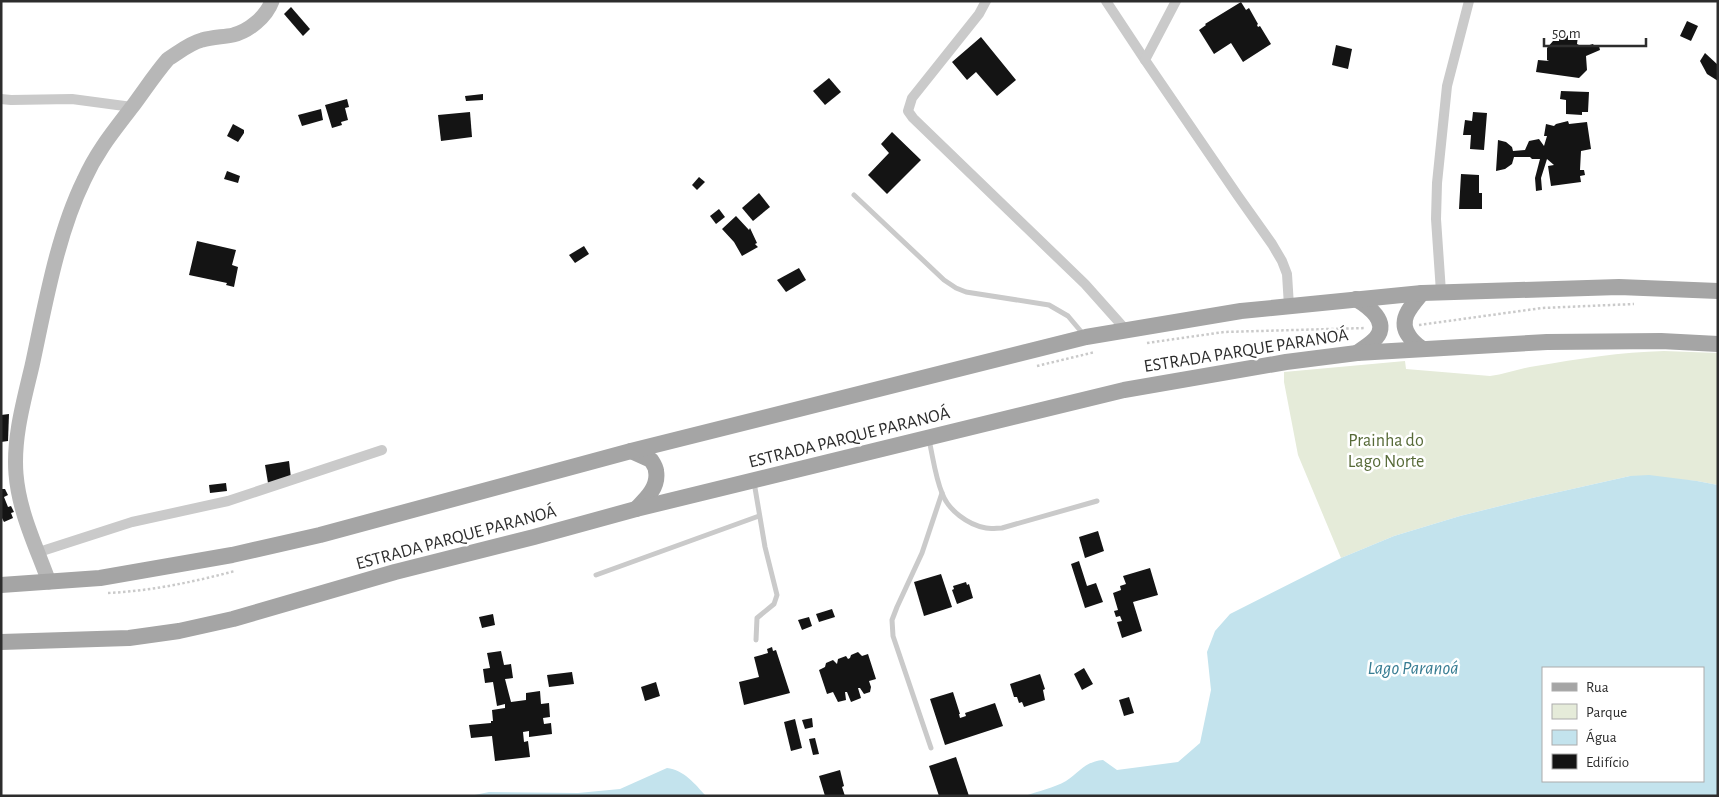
<svg xmlns="http://www.w3.org/2000/svg" width="1719" height="797" font-family="'Alegreya Sans',sans-serif">
<style>
.green{fill:#e5ebd9}
.water{fill:#c3e3ed;fill-rule:evenodd}
.building{fill:#141414}
.lines{fill:none;stroke-linecap:round;stroke-linejoin:round}
.path{stroke:#cacaca;stroke-width:2.5;stroke-dasharray:2.5 2.5;stroke-linecap:butt}
.lane{stroke:#cacaca;stroke-width:5}
.street{stroke:#cacaca;stroke-width:10}
.secondary{stroke:#b7b7b7;stroke-width:15}
.primary{stroke:#a5a5a5;stroke-width:16}
.labels{text-anchor:middle;stroke-width:5;stroke-linejoin:round;paint-order:stroke}
.street-label{font-size:18px;fill:#2d2d2d;stroke:#fff}
.park-label{font-size:18px;fill:#576a38;stroke:#fff}
.water-label{font-size:19px;font-style:italic;fill:#377c92;stroke:#fff}
</style>
<rect width="100%" height="100%" fill="#fff"/>
<path class="green" d="M 1664,351 L 1718,353 L 1718,485 L 1697,481 L 1630,476 L 1532,498 L 1460,516 L 1394,536 L 1341,558 L 1298,455 L 1284,382 L 1284,372 L 1405,361 L 1406,369 L 1490,376 C 1506,374 1520,368 1536,366 C 1578,359 1621,352 1664,351 Z"/>
<g class="water">
<path d="M 1649,475 L 1697,481 L 1718,485 L 1718,796 L 1025,796 C 1038,791 1054,788 1066,781 C 1080,772 1084,762 1103,760 L 1117,770 L 1178,762 L 1200,743 L 1211,690 L 1207,652 L 1215,631 L 1230,614 L 1341,558 L 1394,536 L 1460,516 L 1532,498 L 1630,476 ZM 1543,668 L 1703,668 L 1703,781 L 1543,781 Z"/>
<path d="M 667,768 C 684,770 695,784 706,796 L 470,796 L 489,792 L 578,793 L 620,789 Z"/>
</g>
<g class="building">
<polygon points="1241,2 1246,10 1249,8 1258,24 1257,25 1258,27 1260,26 1271,44 1243,62 1231,43 1214,54 1199,30 1206,25 1205,24"/>
<polygon points="291,7 310,29 303,36 284,14"/>
<polygon points="1687,21 1698,26 1691,41 1680,36"/>
<polygon points="1559,35 1578,36 1577,44 1583,47 1593,44 1595,47 1599,46 1600,50 1586,56 1587,70 1579,78 1536,72 1538,60 1549,61 1547,60 1547,48 1553,41 1559,41"/>
<polygon points="981,37 1016,80 997,96 976,72 967,80 952,62"/>
<polygon points="1336,45 1352,49 1348,69 1332,65"/>
<polygon points="1705,53 1718,65 1718,81 1707,74 1700,61"/>
<polygon points="829,78 841,92 825,105 813,91"/>
<polygon points="1561,91 1589,92 1588,112 1582,112 1582,115 1566,114 1566,100 1560,99"/>
<polygon points="483,94 483,100 466,101 465,96"/>
<polygon points="347,99 349,107 345,108 348,120 341,122 342,125 332,128 325,105"/>
<polygon points="321,109 323,120 302,126 298,115"/>
<polygon points="470,112 472,137 441,141 438,115"/>
<polygon points="1473,112 1487,113 1484,150 1470,149 1471,135 1463,135 1465,120 1472,121"/>
<polygon points="1568,121 1569,124 1587,122 1591,149 1581,151 1580,170 1584,170 1585,175 1580,176 1581,182 1551,186 1548,166 1554,165 1547,159 1541,178 1542,190 1536,191 1535,178 1540,159 1532,159 1530,157 1514,157 1512,164 1505,169 1496,171 1498,140 1506,142 1512,147 1513,151 1525,150 1529,141 1539,139 1544,146 1547,136 1544,136 1546,124 1554,126 1556,124"/>
<polygon points="233,124 244,130 244,133 238,142 227,136"/>
<polygon points="892,132 921,160 887,194 868,175 889,153 881,144"/>
<polygon points="227,171 240,176 238,183 224,179"/>
<polygon points="1461,174 1479,175 1479,193 1482,193 1482,209 1459,209"/>
<polygon points="699,177 705,182 697,190 692,185"/>
<polygon points="759,193 770,207 753,221 742,208"/>
<polygon points="719,209 725,217 716,224 710,216"/>
<polygon points="736,216 749,230 750,228 757,243 755,244 758,247 742,256 734,242 722,229"/>
<polygon points="197,241 236,250 232,265 238,267 234,287 226,285 227,283 189,275"/>
<polygon points="584,246 589,254 575,263 569,255"/>
<polygon points="799,268 806,280 786,292 777,280"/>
<polygon points="9,414 8,441 1,442 1,415"/>
<polygon points="289,461 291,478 268,483 265,465"/>
<polygon points="226,483 227,491 210,493 209,485"/>
<polygon points="1,489 5,489 8,495 4,497 8,507 11,506 14,512 11,513 13,518 4,522 1,516"/>
<polygon points="1098,531 1104,551 1085,558 1079,537"/>
<polygon points="1079,561 1087,586 1096,583 1103,602 1085,608 1071,564"/>
<polygon points="1150,568 1158,595 1133,602 1142,631 1122,638 1117,622 1122,621 1120,616 1116,617 1114,611 1118,610 1113,593 1121,590 1120,586 1126,584 1123,576"/>
<polygon points="941,574 952,607 924,616 914,582"/>
<polygon points="966,582 967,585 969,584 973,598 957,604 952,590 954,589 953,586"/>
<polygon points="832,609 835,617 819,622 816,614"/>
<polygon points="493,614 495,625 482,628 479,617"/>
<polygon points="809,617 812,626 802,630 798,620"/>
<polygon points="772,647 773,651 776,650 790,693 744,705 739,682 759,677 754,657 768,653 767,649"/>
<polygon points="501,651 504,665 511,664 513,678 505,679 511,702 526,700 526,693 540,691 541,704 549,703 550,717 543,718 544,724 551,723 552,734 529,737 529,731 523,732 524,742 528,741 530,757 495,761 492,736 471,738 469,725 491,723 491,721 493,721 492,710 505,708 505,704 497,706 493,682 485,683 483,669 490,668 487,653"/>
<polygon points="858,652 862,656 868,654 876,679 869,681 871,687 870,692 864,694 860,688 858,688 861,698 851,702 847,692 845,692 846,700 838,702 833,692 827,694 819,670 825,667 826,663 833,660 837,664 838,659 846,656 848,659 850,658 851,655"/>
<polygon points="1084,668 1093,684 1082,690 1074,674"/>
<polygon points="572,672 574,684 549,687 547,675"/>
<polygon points="1040,674 1045,689 1043,690 1045,700 1024,707 1022,702 1019,703 1017,697 1014,697 1010,684"/>
<polygon points="656,682 660,696 645,701 641,687"/>
<polygon points="953,692 960,714 959,714 960,718 966,716 965,713 995,703 1003,726 945,745 930,699"/>
<polygon points="1129,697 1134,713 1124,716 1119,700"/>
<polygon points="812,718 813,727 805,729 802,720"/>
<polygon points="795,719 802,748 791,751 784,722"/>
<polygon points="815,738 819,754 813,755 809,739"/>
<polygon points="956,757 969,796 939,796 929,766"/>
<polygon points="840,770 844,786 842,787 845,796 825,796 819,776"/>
</g>
<g class="lines">
<g class="path">
<polyline points="1419,325 1542,308 1634,304"/>
<polyline points="1147,343 1224,332 1366,328"/>
<polyline points="1037,366 1095,352"/>
<path d="M 108,593 C 151,591 193,582 235,571"/>
</g>
<g class="lane">
<polyline points="854,195 944,280 956,288 966,292 1049,305 1068,316 1084,335"/>
<path d="M 929,440 C 933,457 935,476 942,493 C 948,510 968,525 986,528 C 991,529 997,528 1002,528 L 1097,501"/>
<polyline points="754,482 765,547 777,595 774,604 757,618 756,640"/>
<polyline points="596,575 759,516"/>
<polyline points="931,748 893,636 892,620 897,607 922,553 942,493"/>
</g>
<g class="street">
<polyline points="986,1 979,14 912,98 908,111 913,118 1085,284 1126,330"/>
<polyline points="1106,1 1145,60"/>
<polyline points="1176,1 1145,60 1238,196 1272,244 1282,261 1287,274 1289,306"/>
<polyline points="1,99 11,100 72,99 132,107"/>
<polyline points="1441,292 1436,219 1437,183 1447,86 1469,1"/>
<polyline points="39,552 132,522 228,501 382,450"/>
</g>
<path class="secondary" d="M 49,582 C 36,546 19,512 16,474 C 13,438 24,400 32,366 C 45,306 57,235 84,180 C 97,151 113,132 132,107 C 144,91 155,74 168,59 C 179,52 190,43 202,40 C 212,37 223,37 233,35 C 249,31 266,17 272,1"/>
<g class="primary">
<path d="M 1356,299 C 1368,306 1390,322 1376,338 C 1371,344 1363,348 1357,353"/>
<path d="M 1421,348 C 1417,345 1412,341 1409,336 C 1397,320 1412,305 1422,293"/>
<path d="M 631,451 L 651,460 C 653,463 656,468 656,471 C 659,487 646,499 636,509"/>
<polyline points="1,585 100,578 232,555 320,535 631,451 1086,337 1241,311 1422,293 1619,287 1718,291"/>
<polyline points="1,642 129,638 179,631 233,619 395,572 534,537 636,509 1124,390 1286,362 1357,353 1547,342 1661,341 1718,344"/>
</g>
</g>
<g class="labels">
<g class="street-label">
<text transform="translate(1246 350) rotate(-9)" y="6">ESTRADA PARQUE PARANOÁ</text>
<text transform="translate(849 437) rotate(-14)" y="6">ESTRADA PARQUE PARANOÁ</text>
<text transform="translate(456 537) rotate(-15)" y="6">ESTRADA PARQUE PARANOÁ</text>
</g>
<g class="park-label">
<text x="1386" y="446">Prainha do<tspan x="1386" dy="21">Lago Norte</tspan></text>
</g>
<g class="water-label">
<text x="1413" y="674">Lago Paranoá</text>
</g>
</g>
<rect width="1719" height="797" fill="none" stroke="#2d2d2d" stroke-width="5"/>
<rect x="1542" y="667" width="162" height="115" fill="#ffffff" stroke="#ababab"/>
<rect x="1552" y="683" width="25" height="8" fill="#a5a5a5" stroke="#ababab"/>
<text x="1586" y="692" font-size="15" fill="#2d2d2d">Rua</text>
<rect x="1552" y="704" width="25" height="15" fill="#e5ebd9" stroke="#ababab"/>
<text x="1586" y="717" font-size="15" fill="#2d2d2d">Parque</text>
<rect x="1552" y="730" width="25" height="15" fill="#c3e3ed" stroke="#ababab"/>
<text x="1586" y="742" font-size="15" fill="#2d2d2d">Água</text>
<rect x="1552" y="754" width="25" height="15" fill="#141414" stroke="#ababab"/>
<text x="1586" y="767" font-size="15" fill="#2d2d2d">Edifício</text>
<path d="M1544 38v8h102v-8" fill="none" stroke="#2d2d2d" stroke-width="2.5"/>
<text x="1552" y="38" font-size="15" fill="#2d2d2d" stroke="#ffffff" stroke-width="4" paint-order="stroke">50 m</text>
</svg>
